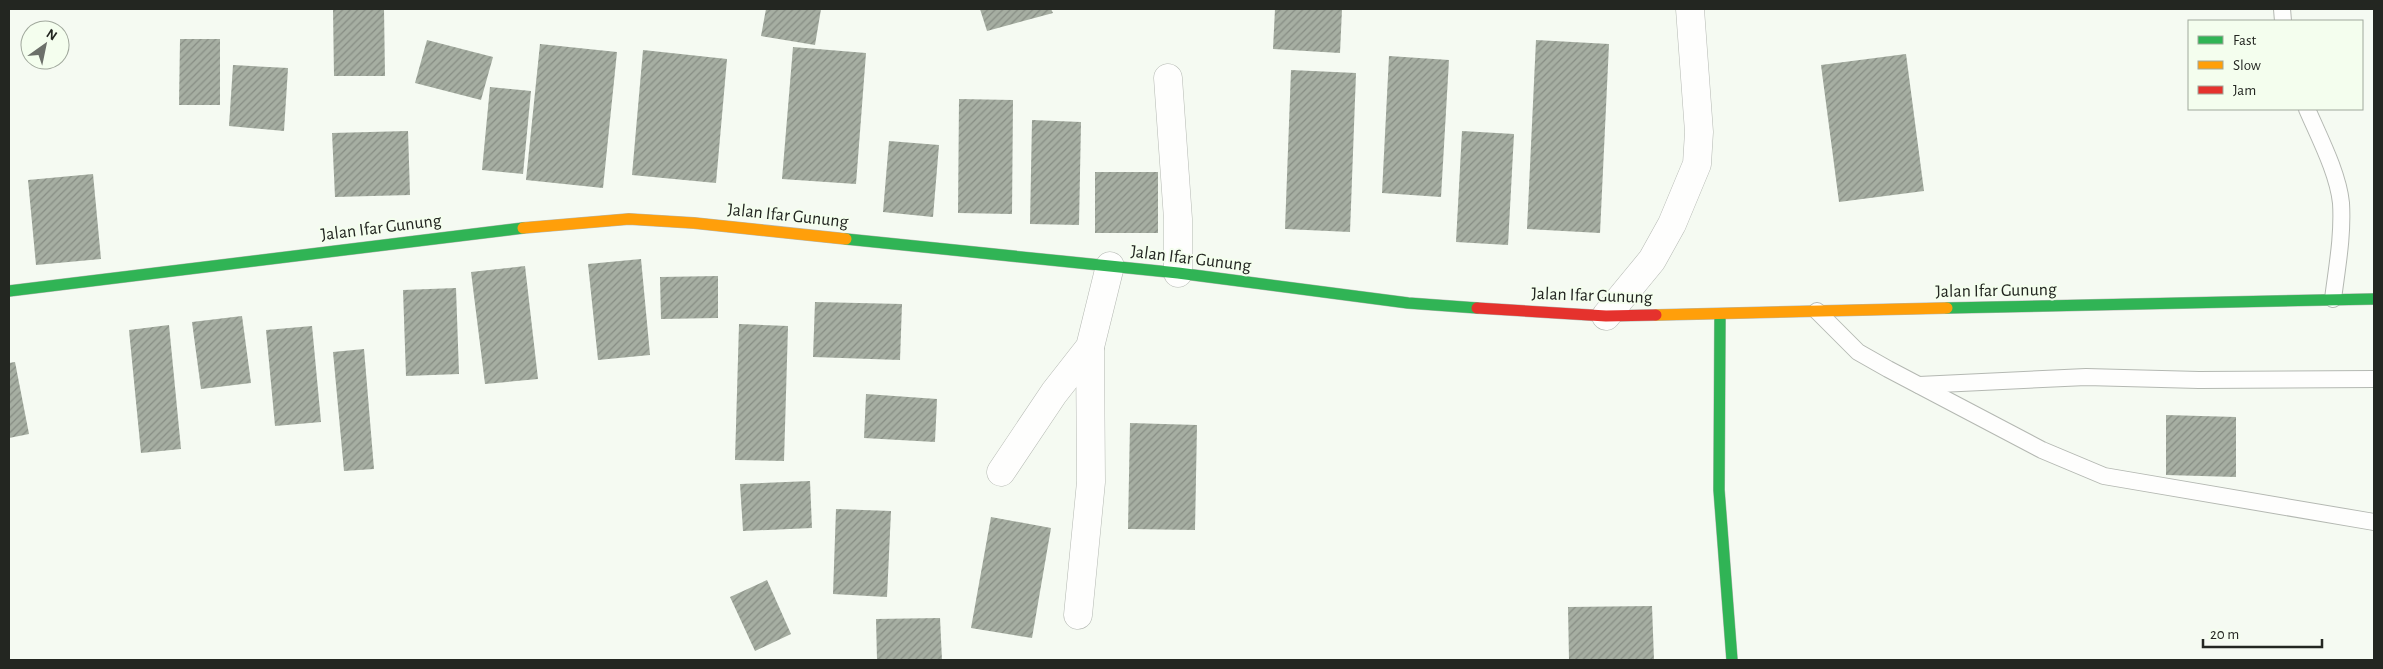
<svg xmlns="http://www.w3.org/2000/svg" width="2383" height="669" font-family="'Alegreya Sans',sans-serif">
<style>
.building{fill:url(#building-hatch)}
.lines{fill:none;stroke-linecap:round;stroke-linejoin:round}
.lane-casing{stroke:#b4b8b2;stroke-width:18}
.street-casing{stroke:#b4b8b2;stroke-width:29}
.fast-casing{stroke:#b4b8b2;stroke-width:12}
.slow-casing{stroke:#b4b8b2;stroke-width:12}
.jam-casing{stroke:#b4b8b2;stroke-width:12}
.lane{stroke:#fefefd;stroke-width:16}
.street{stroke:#fefefd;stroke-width:28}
.fast{stroke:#30b455;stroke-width:11}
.slow{stroke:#ff9f0a;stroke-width:11}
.jam{stroke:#e5322d;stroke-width:11}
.labels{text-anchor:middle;stroke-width:4;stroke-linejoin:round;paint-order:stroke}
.street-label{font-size:18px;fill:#232621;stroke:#f4feee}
</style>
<defs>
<pattern id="building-hatch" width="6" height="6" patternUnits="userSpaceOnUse" patternTransform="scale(1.25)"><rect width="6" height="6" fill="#a6aea2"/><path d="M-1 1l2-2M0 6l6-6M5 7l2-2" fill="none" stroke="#878d84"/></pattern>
</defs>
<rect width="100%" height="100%" fill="#f5faf2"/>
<g class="building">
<polygon points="333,9 384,9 385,76 334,76"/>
<polygon points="766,9 821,9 815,45 761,36"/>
<polygon points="980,9 1051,9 1053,13 987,31"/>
<polygon points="1275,9 1342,9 1340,53 1273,49"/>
<polygon points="180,39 220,39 220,105 179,105"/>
<polygon points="427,40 493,57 481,100 415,83"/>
<polygon points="1536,40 1609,44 1600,233 1527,229"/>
<polygon points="540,44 617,52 603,188 526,180"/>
<polygon points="793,47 866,53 856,184 782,179"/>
<polygon points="643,50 727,59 716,183 632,175"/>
<polygon points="1906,54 1924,191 1839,202 1821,65"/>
<polygon points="1389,56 1449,60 1441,197 1382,193"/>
<polygon points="233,65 288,68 284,131 229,126"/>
<polygon points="1291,70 1356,73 1350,232 1285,229"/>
<polygon points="490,87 531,91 523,174 482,170"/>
<polygon points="959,99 1013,100 1012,214 958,213"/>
<polygon points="1032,120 1081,122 1079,225 1030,224"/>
<polygon points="408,131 410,195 335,197 332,133"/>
<polygon points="1462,131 1514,134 1508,245 1456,242"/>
<polygon points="889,141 939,145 933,217 883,212"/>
<rect x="1095" y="172" width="63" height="61"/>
<polygon points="93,174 101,259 36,265 28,180"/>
<polygon points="641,259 650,355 598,360 588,264"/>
<polygon points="525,266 538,379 485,384 471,272"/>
<polygon points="718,276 718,318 661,319 660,277"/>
<polygon points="456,288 459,374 406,376 403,290"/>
<polygon points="815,302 902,304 900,360 813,357"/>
<polygon points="242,316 251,383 201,389 192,322"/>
<polygon points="739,324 788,326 784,461 735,460"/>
<polygon points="169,325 181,449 141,453 129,330"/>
<polygon points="312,326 321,422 275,426 266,330"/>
<polygon points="364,349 374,469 344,471 333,352"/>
<polygon points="15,362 29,434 9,438 9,363"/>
<polygon points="866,394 937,399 935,442 864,438"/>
<polygon points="2166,415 2236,417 2236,477 2166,475"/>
<polygon points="1130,423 1197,425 1195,530 1128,529"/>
<polygon points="810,481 812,528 743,531 740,484"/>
<polygon points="836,509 891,511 887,597 833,594"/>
<polygon points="991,517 1051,528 1032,638 971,628"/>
<polygon points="767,580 791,634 755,651 730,597"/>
<polygon points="1652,606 1654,660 1569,660 1568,607"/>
<polygon points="940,618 942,660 877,660 876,619"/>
</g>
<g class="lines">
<defs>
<g id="lane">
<polyline points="2282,9 2283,21"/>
<path d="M 2307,109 C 2319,137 2338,173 2341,203 C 2343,236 2337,267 2333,299"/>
<polyline points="1817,311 1858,352 1888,369 2042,450 2104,476 2374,522"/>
<polyline points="1919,385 2086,377 2199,380 2374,379"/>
</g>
<g id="street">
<polyline points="1168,78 1178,219 1178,273"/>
<polyline points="1606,316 1652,260 1672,224 1697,164 1699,132 1690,9"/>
<polyline points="1001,472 1054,393 1090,347 1110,266"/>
<polyline points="1078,615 1091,482 1090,347"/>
</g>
<g id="fast">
<polyline points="846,239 1178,273 1408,303 1477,308"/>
<polyline points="9,291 523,228"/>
<polyline points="1947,308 2374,299"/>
<polyline points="1720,314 1719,490 1732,660"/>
</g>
<g id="slow">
<polyline points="523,228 629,219 694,223 846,239"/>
<polyline points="1656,315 1947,308"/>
</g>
<polyline id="jam" points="1477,308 1606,316 1656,315"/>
</defs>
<use href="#lane" class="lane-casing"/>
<use href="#street" class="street-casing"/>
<use href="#fast" class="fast-casing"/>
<use href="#slow" class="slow-casing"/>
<use href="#jam" class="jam-casing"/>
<use href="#lane" class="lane"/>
<use href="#street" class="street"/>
<use href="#fast" class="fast"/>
<use href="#slow" class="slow"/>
<use href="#jam" class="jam"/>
</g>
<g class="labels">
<g class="street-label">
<text transform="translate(788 215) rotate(6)" y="6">Jalan Ifar Gunung</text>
<text transform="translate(381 227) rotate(-7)" y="6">Jalan Ifar Gunung</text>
<text transform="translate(1191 258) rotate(7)" y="6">Jalan Ifar Gunung</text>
<text transform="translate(1996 290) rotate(-1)" y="6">Jalan Ifar Gunung</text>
<text transform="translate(1592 295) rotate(2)" y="6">Jalan Ifar Gunung</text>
</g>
</g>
<rect width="2383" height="669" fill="none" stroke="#232621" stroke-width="20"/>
<rect x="2188" y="20" width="175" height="90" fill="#f4feee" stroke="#a0a89c"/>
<rect x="2198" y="36" width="25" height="8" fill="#30b455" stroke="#a0a89c"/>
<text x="2233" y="45" font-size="15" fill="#232621">Fast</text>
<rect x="2198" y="61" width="25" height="8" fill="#ff9f0a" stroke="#a0a89c"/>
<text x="2233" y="70" font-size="15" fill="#232621">Slow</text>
<rect x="2198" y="86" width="25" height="8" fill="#e5322d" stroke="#a0a89c"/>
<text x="2233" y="95" font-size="15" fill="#232621">Jam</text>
<g transform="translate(45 45) rotate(33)"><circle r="24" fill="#f4feee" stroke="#a0a89c"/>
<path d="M0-4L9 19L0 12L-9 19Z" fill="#6c706a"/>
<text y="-8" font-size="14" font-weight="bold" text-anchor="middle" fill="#232621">N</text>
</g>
<path d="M2203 639v8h119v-8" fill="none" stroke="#232621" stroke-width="2.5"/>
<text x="2210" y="639" font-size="15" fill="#232621" stroke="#f4feee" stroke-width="4" paint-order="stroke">20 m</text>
</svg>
